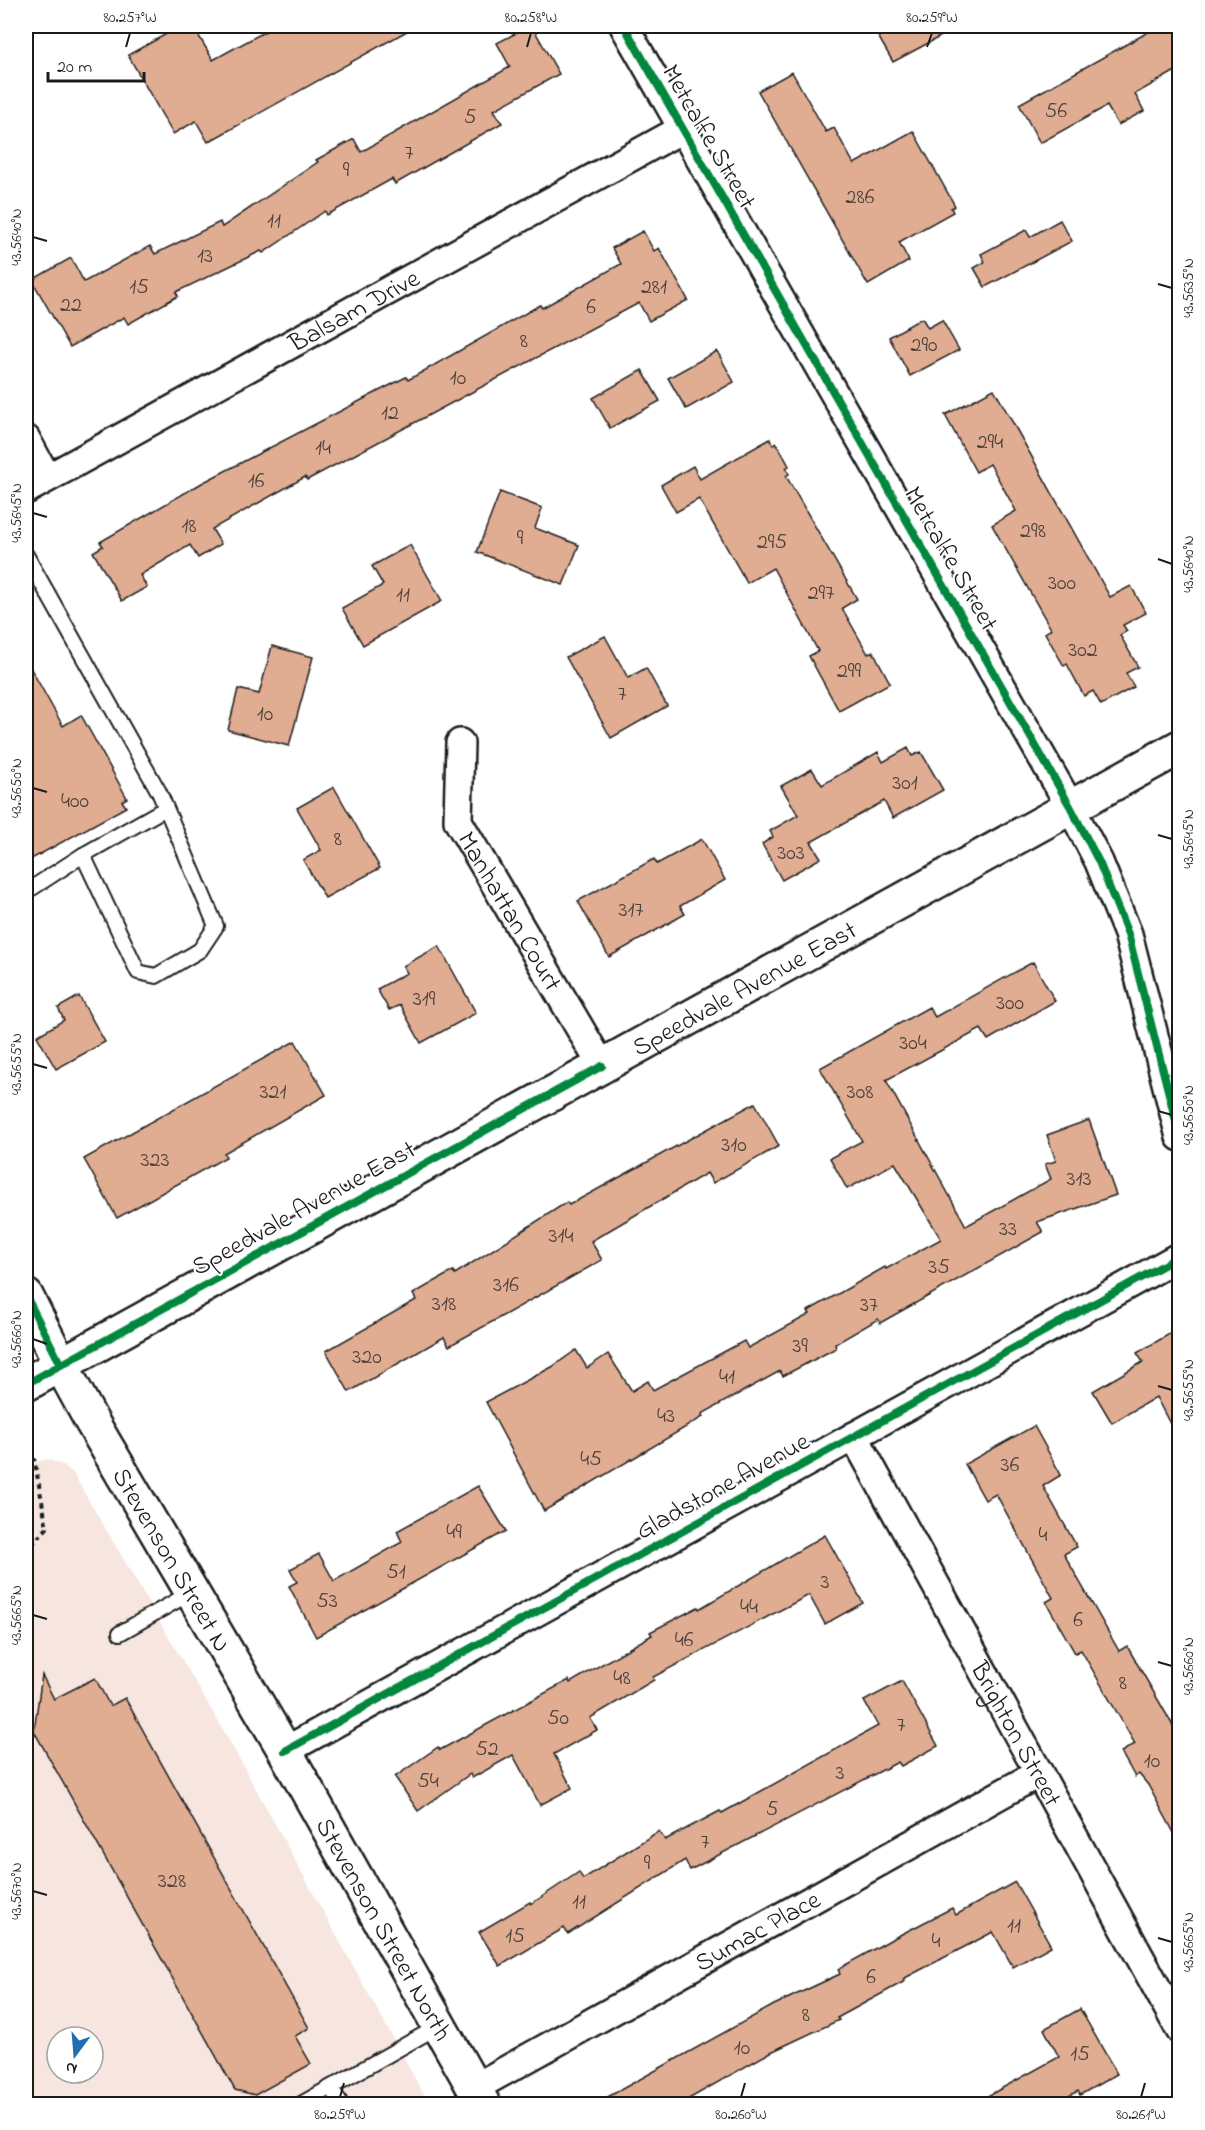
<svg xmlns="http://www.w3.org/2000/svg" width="1205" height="2130" font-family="'Indie Flower',sans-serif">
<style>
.built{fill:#f6e6df;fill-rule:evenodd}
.building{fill:#e0ad93;stroke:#1c1c1c;stroke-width:1.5}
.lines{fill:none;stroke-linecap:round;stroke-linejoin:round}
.service-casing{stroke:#1c1c1c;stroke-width:18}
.minor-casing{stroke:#1c1c1c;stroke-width:32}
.tertiary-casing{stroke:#1c1c1c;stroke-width:38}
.secondary-casing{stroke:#1c1c1c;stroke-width:38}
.path{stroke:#1c1c1c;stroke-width:4;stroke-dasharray:4.5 4.5;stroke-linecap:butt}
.service{stroke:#fff;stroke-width:14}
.minor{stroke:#fff;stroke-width:27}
.tertiary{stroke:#fff;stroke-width:33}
.secondary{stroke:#fff;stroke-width:33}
.cycleway-casing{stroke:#fff;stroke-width:11}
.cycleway{stroke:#00873e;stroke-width:8}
.ticks{fill:none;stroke:#1c1c1c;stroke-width:2}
.labels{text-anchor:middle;stroke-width:4.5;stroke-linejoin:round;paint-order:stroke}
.number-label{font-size:22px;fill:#4d403a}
.street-label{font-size:26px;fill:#1c1c1c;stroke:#fff}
.neatline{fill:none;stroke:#1c1c1c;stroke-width:2}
.ticks-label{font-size:15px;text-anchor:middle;fill:#1c1c1c}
</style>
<rect width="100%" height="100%" fill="#fff"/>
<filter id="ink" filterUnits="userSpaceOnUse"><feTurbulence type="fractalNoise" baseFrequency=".0167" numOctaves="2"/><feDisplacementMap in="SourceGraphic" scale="12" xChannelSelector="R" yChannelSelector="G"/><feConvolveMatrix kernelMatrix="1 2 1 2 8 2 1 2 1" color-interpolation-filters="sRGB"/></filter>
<g filter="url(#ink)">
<path class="built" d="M 46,1459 L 63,1465 L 73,1473 L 229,1740 L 429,2104 L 26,2104 L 26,1466 ZM 57,2037 L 93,2037 L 93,2073 L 57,2073 Z"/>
<g class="building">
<polygon points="181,26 193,26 213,60 275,26 416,26 208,142 196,121 173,134 128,55"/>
<polygon points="530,26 532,26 559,74 494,110 502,123 395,184 392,179 327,215 325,211 263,253 261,251 176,292 178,296 128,324 124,317 70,347 32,280 71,258 84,282 150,246 155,254 220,222 222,227 318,162 316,160 354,139 361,152 510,67 497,43"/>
<polygon points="872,26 960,26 893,62"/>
<polygon points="1159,26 1179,26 1179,69 1135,94 1144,111 1118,125 1107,106 1040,143 1019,104"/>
<polygon points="792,72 826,132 834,128 854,164 913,131 955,206 951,208 953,212 899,242 909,261 868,285 758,91"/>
<polygon points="1060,220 1072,241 985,287 974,268 985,262 981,254 1026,230 1030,237"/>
<polygon points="643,231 654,251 659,248 688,300 649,321 639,303 307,480 305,477 212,529 221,544 198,558 190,545 140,575 147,587 122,601 93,552 103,546 100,542 202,483 406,377 408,380 540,305 542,308 621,264 612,248"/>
<polygon points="922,318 928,328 942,320 959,350 910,376 889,337"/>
<polygon points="717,351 734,382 686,409 668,378"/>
<polygon points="642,370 660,401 610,428 593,398"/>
<polygon points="994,389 1110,597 1131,586 1146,613 1123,625 1127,631 1120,635 1138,667 1126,673 1134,687 1101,705 1093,691 1084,696 1067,664 1064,666 1045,633 1051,629 992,525 1016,511 990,464 976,472 945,415"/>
<polygon points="770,439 773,445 776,442 789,466 786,468 789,474 786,476 857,599 842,608 868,654 873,651 890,683 839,711 809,656 818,651 773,568 747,583 699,499 676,512 661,485 693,466 700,479"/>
<polygon points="500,492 542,508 535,528 579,545 563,585 477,552"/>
<polygon points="410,545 442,601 363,645 342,608 383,585 372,566"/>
<polygon points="605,636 628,678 646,668 667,706 611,738 566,657"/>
<polygon points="272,646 313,657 289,746 228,730 238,689 259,694"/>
<polygon points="26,660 63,726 81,715 127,798 122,801 126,807 26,862"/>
<polygon points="908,748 912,756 921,752 943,790 893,818 884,801 811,842 821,858 782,880 762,844 773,837 770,831 798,815 781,786 812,769 822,785 878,752 883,762"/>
<polygon points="334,787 380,868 325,898 303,860 321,850 297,808"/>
<polygon points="702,839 725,880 680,906 685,914 609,957 578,901 654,859 657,864"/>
<polygon points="439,946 476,1013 421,1043 400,1005 389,1010 377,989 407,973 403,966"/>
<polygon points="1033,962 1055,1001 988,1040 981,1029 886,1080 966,1226 1051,1179 1045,1164 1056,1161 1047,1135 1089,1120 1116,1195 1037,1222 1043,1232 880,1323 878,1319 835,1344 836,1348 783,1376 780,1371 702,1414 703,1417 544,1511 486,1402 552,1367 576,1350 587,1368 608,1354 632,1391 648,1381 653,1390 744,1341 748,1348 810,1314 808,1311 885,1267 886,1269 941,1239 895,1163 847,1189 830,1158 862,1141 820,1068 929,1007 935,1017"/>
<polygon points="79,996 105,1042 56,1069 37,1036 64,1020 58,1008"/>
<polygon points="295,1041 326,1095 224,1153 226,1157 117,1218 84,1159"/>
<polygon points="755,1103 779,1146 713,1183 707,1173 591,1241 602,1260 449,1346 444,1337 349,1392 326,1351 416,1300 413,1294 453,1271 455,1274 567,1202 569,1205"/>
<polygon points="1171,1333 1179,1348 1179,1441 1156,1397 1112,1423 1093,1391 1143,1362 1137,1353"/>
<polygon points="1034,1426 1061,1475 1043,1486 1077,1547 1064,1554 1119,1651 1127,1646 1179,1736 1179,1842 1148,1785 1139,1774 1135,1777 1121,1752 1135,1744 1081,1650 1075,1653 1046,1602 1053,1598 996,1494 985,1500 965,1464"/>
<polygon points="478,1486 506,1531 316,1637 289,1586 297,1582 290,1569 319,1554 334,1581 402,1542 397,1531"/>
<polygon points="825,1535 863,1603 825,1624 809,1595 653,1677 654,1680 590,1718 597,1730 554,1754 572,1788 540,1805 513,1755 472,1778 470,1774 418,1811 395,1777 438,1747 440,1750 569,1680 570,1683 652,1635 650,1632 698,1607 699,1609"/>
<polygon points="42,1675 54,1699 95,1678 110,1706 125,1698 309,2028 295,2036 311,2064 255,2095 235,2090 34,1731"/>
<polygon points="902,1681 938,1746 901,1766 898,1762 690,1870 685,1860 568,1934 564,1928 500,1966 479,1932 530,1902 531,1904 579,1872 583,1879 659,1831 665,1840 720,1811 722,1813 878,1726 864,1701"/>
<polygon points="1015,1882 1051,1946 1013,1967 993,1932 903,1979 905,1981 837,2018 839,2020 771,2052 680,2104 595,2104 774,2005 840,1974 838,1969 892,1939 952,1908 956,1915"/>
<polygon points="1080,2009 1117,2074 1080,2095 1078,2091 1054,2104 973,2104 1059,2057 1044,2029"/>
</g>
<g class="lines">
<defs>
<g id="service">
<polyline points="26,555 159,792 166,808 216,926 200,950 156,976 138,972 83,855 166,808"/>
<polyline points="32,888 83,855"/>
<polyline points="120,1633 192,1592"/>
<polyline points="331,2088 341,2104"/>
<polyline points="301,2104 439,2026"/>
</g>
<g id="minor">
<polyline points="624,26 1070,806 1099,862 1128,934 1180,1137"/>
<polyline points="26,439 47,478"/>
<path id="s1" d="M 26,490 L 682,129"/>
<path id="s2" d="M 460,743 L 458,821 L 602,1066"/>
<path id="s3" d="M 854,1436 L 1180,2030"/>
<polyline points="285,1751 1180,1256"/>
<path id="s4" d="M 474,2088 L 1039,1773"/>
</g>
<g id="tertiary">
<path id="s5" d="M 61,1365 L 92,1422 L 285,1751 L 483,2104"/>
</g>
<g id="secondary">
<polyline points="26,1296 61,1365"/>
<path id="s6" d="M 26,1384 L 1180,747"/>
</g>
</defs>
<use href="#service" class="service-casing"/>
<use href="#minor" class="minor-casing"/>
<use href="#tertiary" class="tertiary-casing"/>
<use href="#secondary" class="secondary-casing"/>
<polyline class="path" points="26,1551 47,1528 34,1458"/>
<use href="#service" class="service"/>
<use href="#minor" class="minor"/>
<use href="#tertiary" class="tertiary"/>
<use href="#secondary" class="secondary"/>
<defs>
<g id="cycleway">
<polyline points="624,26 1070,806 1099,862 1128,934 1180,1137"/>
<polyline points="26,1296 61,1365"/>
<polyline points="26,1384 602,1066"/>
<polyline points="285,1751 1180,1256"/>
</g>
</defs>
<use href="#cycleway" class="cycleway-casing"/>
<use href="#cycleway" class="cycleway"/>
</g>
</g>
<path class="ticks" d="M 126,47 L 130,33M 527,47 L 531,33M 927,47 L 932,33M 33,237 L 47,241M 1158,284 L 1172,288M 33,513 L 47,517M 1158,559 L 1172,564M 33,788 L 47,792M 1158,835 L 1172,839M 33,1064 L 47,1068M 1158,1111 L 1172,1115M 33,1339 L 47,1344M 1158,1386 L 1172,1390M 33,1615 L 47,1619M 1158,1662 L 1172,1666M 33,1891 L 47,1895M 1158,1938 L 1172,1942M 340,2097 L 344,2083M 741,2097 L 745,2083M 1141,2097 L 1145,2083"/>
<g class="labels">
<g class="number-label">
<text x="1056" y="117">56</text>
<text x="470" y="123">5</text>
<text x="409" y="159">7</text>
<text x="346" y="176">9</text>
<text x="860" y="203">286</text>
<text x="274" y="227">11</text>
<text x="205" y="262">13</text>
<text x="139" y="293">15</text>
<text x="654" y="293">281</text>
<text x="71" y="311">22</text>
<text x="591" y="313">6</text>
<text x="524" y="347">8</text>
<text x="924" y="351">290</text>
<text x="458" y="384">10</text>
<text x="390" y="419">12</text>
<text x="990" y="448">294</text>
<text x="323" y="454">14</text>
<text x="256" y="487">16</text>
<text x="189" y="532">18</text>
<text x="1033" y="537">298</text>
<text x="520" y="544">9</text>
<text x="772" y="548">295</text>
<text x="1062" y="589">300</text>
<text x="821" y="599">297</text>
<text x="403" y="601">11</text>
<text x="1083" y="656">302</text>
<text x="849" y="677">299</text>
<text x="622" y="700">7</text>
<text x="265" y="720">10</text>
<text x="905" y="789">301</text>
<text x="75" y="807">400</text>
<text x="338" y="845">8</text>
<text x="791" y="859">303</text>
<text x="631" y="916">317</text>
<text x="424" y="1005">319</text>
<text x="1010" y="1009">300</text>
<text x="913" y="1049">304</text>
<text x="273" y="1098">321</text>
<text x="860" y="1098">308</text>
<text x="734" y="1151">310</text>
<text x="155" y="1166">323</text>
<text x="1079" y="1185">313</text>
<text x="1008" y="1235">33</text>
<text x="561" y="1242">314</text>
<text x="939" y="1273">35</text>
<text x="506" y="1291">316</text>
<text x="444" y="1310">318</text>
<text x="869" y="1311">37</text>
<text x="800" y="1352">39</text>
<text x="367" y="1363">320</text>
<text x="727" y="1383">41</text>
<text x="666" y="1422">43</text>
<text x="591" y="1465">45</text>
<text x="1010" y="1471">36</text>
<text x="454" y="1538">49</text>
<text x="1043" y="1541">4</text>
<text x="396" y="1578">51</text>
<text x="825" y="1588">3</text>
<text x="327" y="1607">53</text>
<text x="749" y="1613">44</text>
<text x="1078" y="1626">6</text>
<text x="684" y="1646">46</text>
<text x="622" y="1684">48</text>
<text x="1123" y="1689">8</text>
<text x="558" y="1724">50</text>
<text x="901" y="1731">7</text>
<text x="487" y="1755">52</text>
<text x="1152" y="1767">10</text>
<text x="840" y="1779">3</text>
<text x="428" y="1787">54</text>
<text x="772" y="1815">5</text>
<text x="705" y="1848">7</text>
<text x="647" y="1869">9</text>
<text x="172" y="1887">328</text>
<text x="579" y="1908">11</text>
<text x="1014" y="1932">11</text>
<text x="515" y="1942">15</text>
<text x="936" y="1947">4</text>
<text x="871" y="1983">6</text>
<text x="806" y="2021">8</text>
<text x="742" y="2054">10</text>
<text x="1080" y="2060">15</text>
</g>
<g class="street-label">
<text transform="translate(710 136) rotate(60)" y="9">Metcalfe Street</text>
<text dy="9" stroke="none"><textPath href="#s1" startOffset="374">Balsam Drive</textPath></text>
<text transform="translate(952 558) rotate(60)" y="9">Metcalfe Street</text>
<text dy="9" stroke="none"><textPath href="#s2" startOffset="182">Manhattan Court</textPath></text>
<text dy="9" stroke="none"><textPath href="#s6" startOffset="820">Speedvale Avenue East</textPath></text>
<text transform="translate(303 1207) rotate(-29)" y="9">Speedvale Avenue East</text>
<text transform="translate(722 1485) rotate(-29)" y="9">Gladstone Avenue</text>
<text dy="9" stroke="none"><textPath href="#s5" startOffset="224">Stevenson Street N</textPath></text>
<text dy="9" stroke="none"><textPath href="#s3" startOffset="339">Brighton Street</textPath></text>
<text dy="9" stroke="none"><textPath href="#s5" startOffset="650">Stevenson Street North</textPath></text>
<text dy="9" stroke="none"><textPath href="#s4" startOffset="324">Sumac Place</textPath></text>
</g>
</g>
<rect width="1205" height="2130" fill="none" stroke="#fff" stroke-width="66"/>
<g transform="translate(75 2055) rotate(196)"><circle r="28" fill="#ffffff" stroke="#a4a4a4" stroke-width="1.5"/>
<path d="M0-4.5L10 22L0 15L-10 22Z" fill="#1f6fb2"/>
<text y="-9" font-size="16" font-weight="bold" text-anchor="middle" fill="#1c1c1c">N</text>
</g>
<path d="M48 72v9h96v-9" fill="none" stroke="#1c1c1c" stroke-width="3"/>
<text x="57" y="72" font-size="18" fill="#1c1c1c" stroke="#ffffff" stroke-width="4.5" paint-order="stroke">20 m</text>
<rect x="33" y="33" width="1139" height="2064" class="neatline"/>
<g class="ticks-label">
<text x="130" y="22">80.257°W</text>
<text x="531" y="22">80.258°W</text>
<text x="932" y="22">80.259°W</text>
<text transform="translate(16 237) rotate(-90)" y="5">43.5640°N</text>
<text transform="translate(1188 288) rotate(-90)" y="5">43.5635°N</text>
<text transform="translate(16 513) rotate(-90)" y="5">43.5645°N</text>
<text transform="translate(1188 564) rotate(-90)" y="5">43.5640°N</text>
<text transform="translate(16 788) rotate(-90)" y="5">43.5650°N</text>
<text transform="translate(1188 839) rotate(-90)" y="5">43.5645°N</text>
<text transform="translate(16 1064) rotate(-90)" y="5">43.5655°N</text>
<text transform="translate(1188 1115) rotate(-90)" y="5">43.5650°N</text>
<text transform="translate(16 1339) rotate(-90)" y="5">43.5660°N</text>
<text transform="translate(1188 1390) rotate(-90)" y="5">43.5655°N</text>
<text transform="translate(16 1615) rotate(-90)" y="5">43.5665°N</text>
<text transform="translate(1188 1666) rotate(-90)" y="5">43.5660°N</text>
<text transform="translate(16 1891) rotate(-90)" y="5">43.5670°N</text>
<text transform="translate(1188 1942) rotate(-90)" y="5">43.5665°N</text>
<text x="340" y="2119">80.259°W</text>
<text x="741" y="2119">80.260°W</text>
<text x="1141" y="2119">80.261°W</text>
</g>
</svg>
